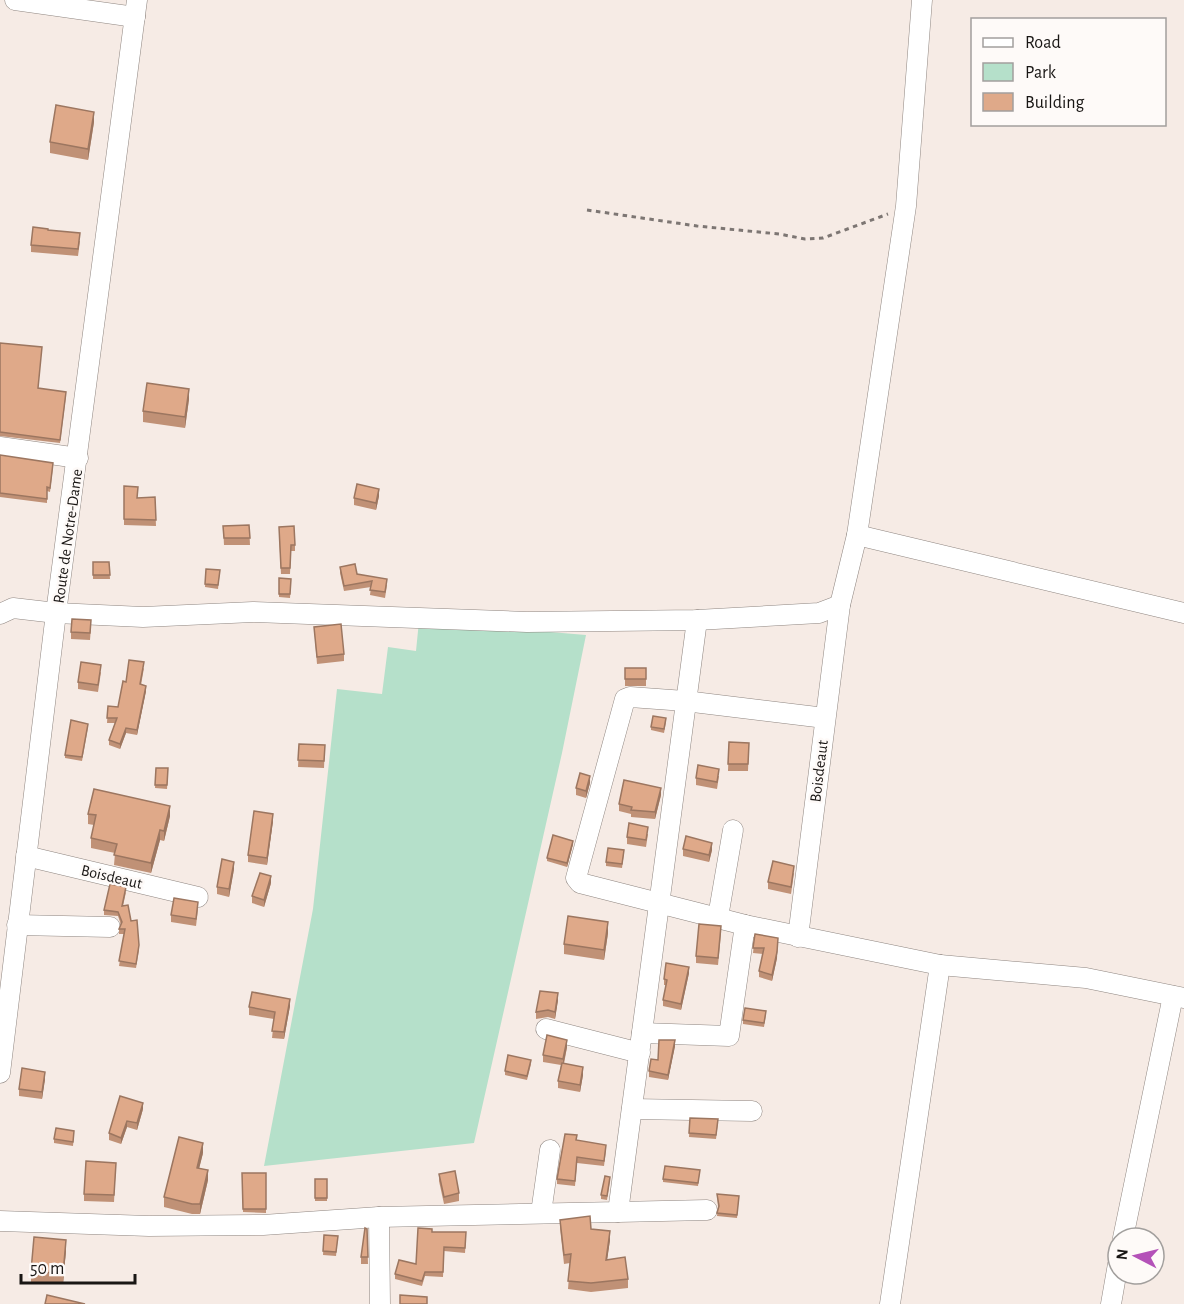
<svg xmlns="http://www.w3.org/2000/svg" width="1184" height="1304" font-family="'Alegreya Sans',sans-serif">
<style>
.green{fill:#b5e0ca}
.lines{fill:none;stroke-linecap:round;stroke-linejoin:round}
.minor-casing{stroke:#8f8681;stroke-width:21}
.path{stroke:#7d7673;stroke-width:3;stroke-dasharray:4.5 4.5;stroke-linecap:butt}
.minor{stroke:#fff;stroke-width:20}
.wall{fill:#c09176}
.shaded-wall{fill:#9c7660}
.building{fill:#dfa989;stroke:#9c7660;stroke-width:1.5}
.labels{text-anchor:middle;stroke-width:5;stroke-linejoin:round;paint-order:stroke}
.street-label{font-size:16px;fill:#191614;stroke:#fefaf8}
</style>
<rect width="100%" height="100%" fill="#f6ebe5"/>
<polygon class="green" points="419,621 586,635 562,753 474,1143 264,1166 313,909 337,689 382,694 388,647 416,651"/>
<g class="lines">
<defs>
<g id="minor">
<polyline points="15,0 135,17"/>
<polyline points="0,447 78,458"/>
<polyline points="857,535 1184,613"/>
<polyline points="0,614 13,608 56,613 143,617 253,612 527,622 697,620 819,613 840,605"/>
<polyline points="825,718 685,701 630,697 625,699 576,878 580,883 745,925 940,965 1086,978 1184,998"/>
<polyline points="26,856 198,897"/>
<polyline points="718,917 733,830"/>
<polyline points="17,925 110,927"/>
<polyline points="798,937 840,605 857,535 906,206 922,0"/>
<polyline points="546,1029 640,1053"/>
<polyline points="642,1033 729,1036 745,925"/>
<polyline points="0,1073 56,613 137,0"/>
<polyline points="632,1109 752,1111"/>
<polyline points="618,1212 707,1210"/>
<polyline points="541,1213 550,1150"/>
<polyline points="379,1217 380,1304"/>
<polyline points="0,1221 149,1226 263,1225 379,1217 618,1212 697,620"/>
<polyline points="1123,1238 1173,996"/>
<polyline points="890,1304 940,965"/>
<polyline points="1111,1304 1118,1264"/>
</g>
</defs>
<use href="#minor" class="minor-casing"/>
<polyline class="path" points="587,210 697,226 779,234 805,239 823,238 888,214"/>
<use href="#minor" class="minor"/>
</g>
<g class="wall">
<polygon points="94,122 88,160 50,153 50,142"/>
<polygon points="48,230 80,241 78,256 31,252 31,245"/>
<polygon points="0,343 38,388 66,396 60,443 0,436"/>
<polygon points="189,399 185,428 143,422 143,411"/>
<polygon points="0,455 53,467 50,492 47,491 47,503 0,497"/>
<polygon points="124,486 138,498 155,497 156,526 124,525"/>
<polygon points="379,496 376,510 354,505 354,498"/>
<polygon points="249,525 250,545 224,545 223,526"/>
<polygon points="279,533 295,545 295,551 291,551 290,574 281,574"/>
<polygon points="93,562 109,562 110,579 93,579"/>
<polygon points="340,567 387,585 385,598 370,595 371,587 344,591 340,573"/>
<polygon points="206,569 220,570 218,589 205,587"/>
<polygon points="279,578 291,579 290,598 279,597"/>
<polygon points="91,627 90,640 71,639 71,632"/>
<polygon points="314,627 344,654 344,661 317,664"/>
<polygon points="144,668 141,685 146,691 137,735 126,733 120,749 109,745 109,740 115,723 107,723 108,706 118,707 126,682"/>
<rect x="625" y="668" width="21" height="18"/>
<polygon points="101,672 98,692 78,689 78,682"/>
<polygon points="666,722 664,733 651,730 651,727"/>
<polygon points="88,727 82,761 65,758 65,755"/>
<polygon points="729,742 749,743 748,771 728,771"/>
<polygon points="299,744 325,745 324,768 298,767"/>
<polygon points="156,768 168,768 167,789 155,788"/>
<polygon points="719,776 717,789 696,785 696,778"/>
<polygon points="590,783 586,798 576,795 576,788"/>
<polygon points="661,795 655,819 631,817 631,814 619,811 619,804"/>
<polygon points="88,814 170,816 164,841 160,840 151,873 114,865 115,853 91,848 91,838 94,825 88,824"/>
<polygon points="273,821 267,865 248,862 248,855"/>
<polygon points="648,834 646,847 627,844 627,837"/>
<polygon points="573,844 567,867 547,861 547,858"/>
<polygon points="683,849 712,850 709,862 683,856"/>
<polygon points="624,853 622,868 606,866 606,862"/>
<polygon points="234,869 229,897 217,894 217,887"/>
<polygon points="794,873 791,894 768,889 768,882"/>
<polygon points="271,883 264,907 252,903 252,896"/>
<polygon points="126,892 123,906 131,921 139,950 136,968 119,966 124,934 119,934 119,929 121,925 118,916 104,915 104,910"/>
<polygon points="198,909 196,926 171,922 171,915"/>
<polygon points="608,933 604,960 564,954 564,944"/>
<polygon points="721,933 718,965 696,963 696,956"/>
<polygon points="755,934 777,958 772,981 759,977 759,971 763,954 753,953"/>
<polygon points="689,973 681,1010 663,1006 663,1000 666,985 664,985 664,979"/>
<polygon points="558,1000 555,1019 548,1017 536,1019 536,1012"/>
<polygon points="290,1006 284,1039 272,1038 274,1019 249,1015 249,1007"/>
<polygon points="766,1014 764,1027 743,1024 743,1020"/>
<polygon points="675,1046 668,1080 649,1077 649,1071 658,1060"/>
<polygon points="567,1047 564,1064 583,1075 580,1092 558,1088 558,1081 561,1065 543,1062 543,1055"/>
<polygon points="531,1064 527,1080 505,1075 505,1071"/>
<polygon points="45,1079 42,1099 19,1096 19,1089"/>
<polygon points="143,1109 137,1130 127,1127 121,1144 109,1140 109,1133"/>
<polygon points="690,1118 718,1122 716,1139 689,1137"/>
<polygon points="74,1134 73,1146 54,1143 54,1139"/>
<polygon points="577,1140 606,1150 604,1166 577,1163 575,1186 557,1184 557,1179"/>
<polygon points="203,1153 199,1168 208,1180 200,1214 192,1214 164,1207 164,1197"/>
<polygon points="116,1163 114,1202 84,1201 84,1194"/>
<polygon points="700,1170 698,1186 663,1182 663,1179"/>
<polygon points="242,1173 266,1173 266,1213 243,1212"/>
<polygon points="439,1174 459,1193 459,1201 444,1204 439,1181"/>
<rect x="315" y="1179" width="12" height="22"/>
<polygon points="610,1180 607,1200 601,1199 601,1195"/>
<polygon points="717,1194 739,1196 737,1218 717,1216 718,1207"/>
<polygon points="560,1220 591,1229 610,1240 607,1259 628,1279 628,1288 591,1292 568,1289 570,1263 564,1264 560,1228"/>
<polygon points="367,1229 368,1264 361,1264 361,1257"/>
<polygon points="432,1232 466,1237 465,1253 444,1251 443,1277 425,1276 422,1286 395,1279 395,1274 416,1264"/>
<polygon points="324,1235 338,1236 336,1256 323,1255"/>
<polygon points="66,1250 63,1284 31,1282 31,1271"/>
</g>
<g class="shaded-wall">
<polygon points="94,112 94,122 88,160 88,149"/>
<polygon points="189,389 189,399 185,428 185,417"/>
<polygon points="379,489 379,496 376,510 376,503"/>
<polygon points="146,686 146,691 137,735 137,730"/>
<polygon points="126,728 126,733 120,749 120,744"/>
<polygon points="590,776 590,783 586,798 586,791"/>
<polygon points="661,788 661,795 655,819 655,812"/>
<polygon points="170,806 170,816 164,841 164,831"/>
<polygon points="273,814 273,821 267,865 267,858"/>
<polygon points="160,830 160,840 151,873 151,863"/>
<polygon points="573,841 573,844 567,867 567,863"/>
<polygon points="712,843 712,850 709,862 709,855"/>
<polygon points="234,862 234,869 229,897 229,889"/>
<polygon points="271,876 271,883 264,907 264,900"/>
<polygon points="608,922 608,933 604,960 604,950"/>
<polygon points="778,938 777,958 772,981 772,975"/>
<polygon points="689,967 689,973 681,1010 681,1004"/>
<polygon points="558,993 558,1000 555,1019 555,1012"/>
<polygon points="290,999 290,1006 284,1039 284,1032"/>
<polygon points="567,1040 567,1047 563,1066 563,1059"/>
<polygon points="675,1040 675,1046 668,1080 668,1075"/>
<polygon points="583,1067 583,1075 580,1092 580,1085"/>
<polygon points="45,1072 45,1079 42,1099 42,1092"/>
<polygon points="143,1103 143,1109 137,1130 137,1123"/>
<polygon points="127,1121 127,1127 121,1144 121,1138"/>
<polygon points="203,1143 203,1153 197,1177 197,1168"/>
<polygon points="208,1170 208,1180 200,1214 200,1204"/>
<polygon points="610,1231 610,1240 606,1268 606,1260"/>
<polygon points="66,1240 66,1250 63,1284 63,1274"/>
</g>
<g class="building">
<polygon points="56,105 94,112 88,149 50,142"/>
<polygon points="33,227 48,229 48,230 80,233 78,249 31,245"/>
<polygon points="0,343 42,347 38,388 66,392 60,440 0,432"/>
<polygon points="147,383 189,389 185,417 143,411"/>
<polygon points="0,455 53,463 50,488 47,487 47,499 0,493"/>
<polygon points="357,484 379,489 376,503 354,498"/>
<polygon points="124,486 138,487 137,498 155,497 156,520 124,519"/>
<polygon points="249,525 250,538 224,538 223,526"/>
<polygon points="294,526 295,545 291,545 290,568 281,568 279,527"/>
<polygon points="93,562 109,562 110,575 93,575"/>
<polygon points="355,564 357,574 387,579 385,592 370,590 372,581 344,586 340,567"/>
<polygon points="206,569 220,570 218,585 205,584"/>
<polygon points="279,578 291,579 290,594 279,594"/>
<polygon points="72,619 91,620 90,633 71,632"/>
<polygon points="341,624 344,654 317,657 314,627"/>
<polygon points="129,660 144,662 140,684 146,686 137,730 126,728 120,744 109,740 117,718 107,718 108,706 118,707 123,681 126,682"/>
<polygon points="81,662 101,665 98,685 78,682"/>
<rect x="625" y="668" width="21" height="11"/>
<polygon points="653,716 666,718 664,729 651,727"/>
<polygon points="71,720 88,724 82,757 65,755"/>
<polygon points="729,742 749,743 748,764 728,764"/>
<polygon points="299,744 325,745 324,761 298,760"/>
<polygon points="698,765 719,769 717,782 696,778"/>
<polygon points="156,768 168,768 167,785 155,785"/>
<polygon points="580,773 590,776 586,791 576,788"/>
<polygon points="624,780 661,788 655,812 631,810 632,807 619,804"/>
<polygon points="94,789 170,806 164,831 160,830 151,863 114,855 117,844 91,838 96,815 88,814"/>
<polygon points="254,811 273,814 267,858 248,855"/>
<polygon points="629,823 648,827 646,840 627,837"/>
<polygon points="553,835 573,841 567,863 547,858"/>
<polygon points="686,836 712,843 709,855 683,849"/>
<polygon points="608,848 624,850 622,864 606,862"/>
<polygon points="222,859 234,862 229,889 217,887"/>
<polygon points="773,861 794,866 791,887 768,882"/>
<polygon points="260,873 271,876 264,900 252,896"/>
<polygon points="110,884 126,887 122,906 128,905 131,921 137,920 139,945 136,964 119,961 125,929 119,929 122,922 118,912 104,910"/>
<polygon points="174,898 198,902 196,919 171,915"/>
<polygon points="568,916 608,922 604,950 564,944"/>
<polygon points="699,924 721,926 718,958 696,956"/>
<polygon points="755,934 778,938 777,952 772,975 759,971 764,948 753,948"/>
<polygon points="666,963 689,967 681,1004 663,1000 667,980 664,979"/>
<polygon points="540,991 558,993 555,1012 548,1010 536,1012"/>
<polygon points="252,992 290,999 284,1032 272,1031 275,1012 249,1007"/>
<polygon points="745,1008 766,1011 764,1023 743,1020"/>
<polygon points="547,1035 567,1040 563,1059 543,1055"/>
<polygon points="659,1040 675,1040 668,1075 649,1071 651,1059 658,1060"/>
<polygon points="508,1055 531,1060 527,1076 505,1071"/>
<polygon points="562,1063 583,1067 580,1085 558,1081"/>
<polygon points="22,1068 45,1072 42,1092 19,1089"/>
<polygon points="120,1096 143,1103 137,1123 127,1121 121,1138 109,1133"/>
<polygon points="690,1118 718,1119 716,1135 689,1133"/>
<polygon points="56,1128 74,1131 73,1142 54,1139"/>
<polygon points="565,1134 577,1135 576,1140 606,1145 604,1161 577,1157 575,1181 557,1179"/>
<polygon points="179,1137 203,1143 197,1168 208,1170 200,1204 192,1204 164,1197"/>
<polygon points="86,1161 116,1163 114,1195 84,1194"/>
<polygon points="665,1166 700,1170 698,1183 663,1179"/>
<polygon points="455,1171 459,1193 444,1197 439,1174"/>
<polygon points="242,1173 266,1173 266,1209 243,1209"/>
<polygon points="605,1176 610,1177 607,1196 601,1195"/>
<rect x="315" y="1179" width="12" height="19"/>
<polygon points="717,1194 739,1196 737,1215 717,1213 719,1206"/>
<polygon points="590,1216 591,1229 610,1231 606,1260 625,1257 628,1279 591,1283 568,1281 571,1254 564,1255 560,1220"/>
<polygon points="365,1228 367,1229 368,1257 361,1257"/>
<polygon points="418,1228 432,1229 432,1232 466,1232 465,1248 444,1247 443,1272 425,1272 422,1281 395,1274 399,1260 416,1264"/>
<polygon points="324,1235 338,1236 336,1252 323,1251"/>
<polygon points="34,1237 66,1240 63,1274 31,1271"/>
<polygon points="47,1295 85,1304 45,1304"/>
<polygon points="400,1295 427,1297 427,1304 400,1304"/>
</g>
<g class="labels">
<g class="street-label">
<text transform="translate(67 536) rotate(-82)" y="6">Route de Notre-Dame</text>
<text transform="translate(818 771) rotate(-83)" y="6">Boisdeaut</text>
<text transform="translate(112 876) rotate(13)" y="6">Boisdeaut</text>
</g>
</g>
<rect x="971" y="18" width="195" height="108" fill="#fefaf8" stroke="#a29f9d" stroke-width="1.5"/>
<rect x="983" y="38" width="30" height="9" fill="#ffffff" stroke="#a29f9d" stroke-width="1.5"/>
<text x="1025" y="48" font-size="18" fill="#191614">Road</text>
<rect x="983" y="63" width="30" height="18" fill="#b5e0ca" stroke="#a29f9d" stroke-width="1.5"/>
<text x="1025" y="78" font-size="18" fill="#191614">Park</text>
<rect x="983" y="93" width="30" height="18" fill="#dfa989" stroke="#a29f9d" stroke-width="1.5"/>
<text x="1025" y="108" font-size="18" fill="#191614">Building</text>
<g transform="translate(1136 1256) rotate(277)"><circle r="28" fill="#fefaf8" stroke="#a29f9d" stroke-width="1.5"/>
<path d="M0-4.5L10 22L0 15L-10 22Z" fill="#b451b8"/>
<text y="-9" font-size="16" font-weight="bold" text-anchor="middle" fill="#191614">N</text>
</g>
<path d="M21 1274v9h114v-9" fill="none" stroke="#191614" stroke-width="3"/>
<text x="30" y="1274" font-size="18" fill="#191614" stroke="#fefaf8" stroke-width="4.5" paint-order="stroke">50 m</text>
</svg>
